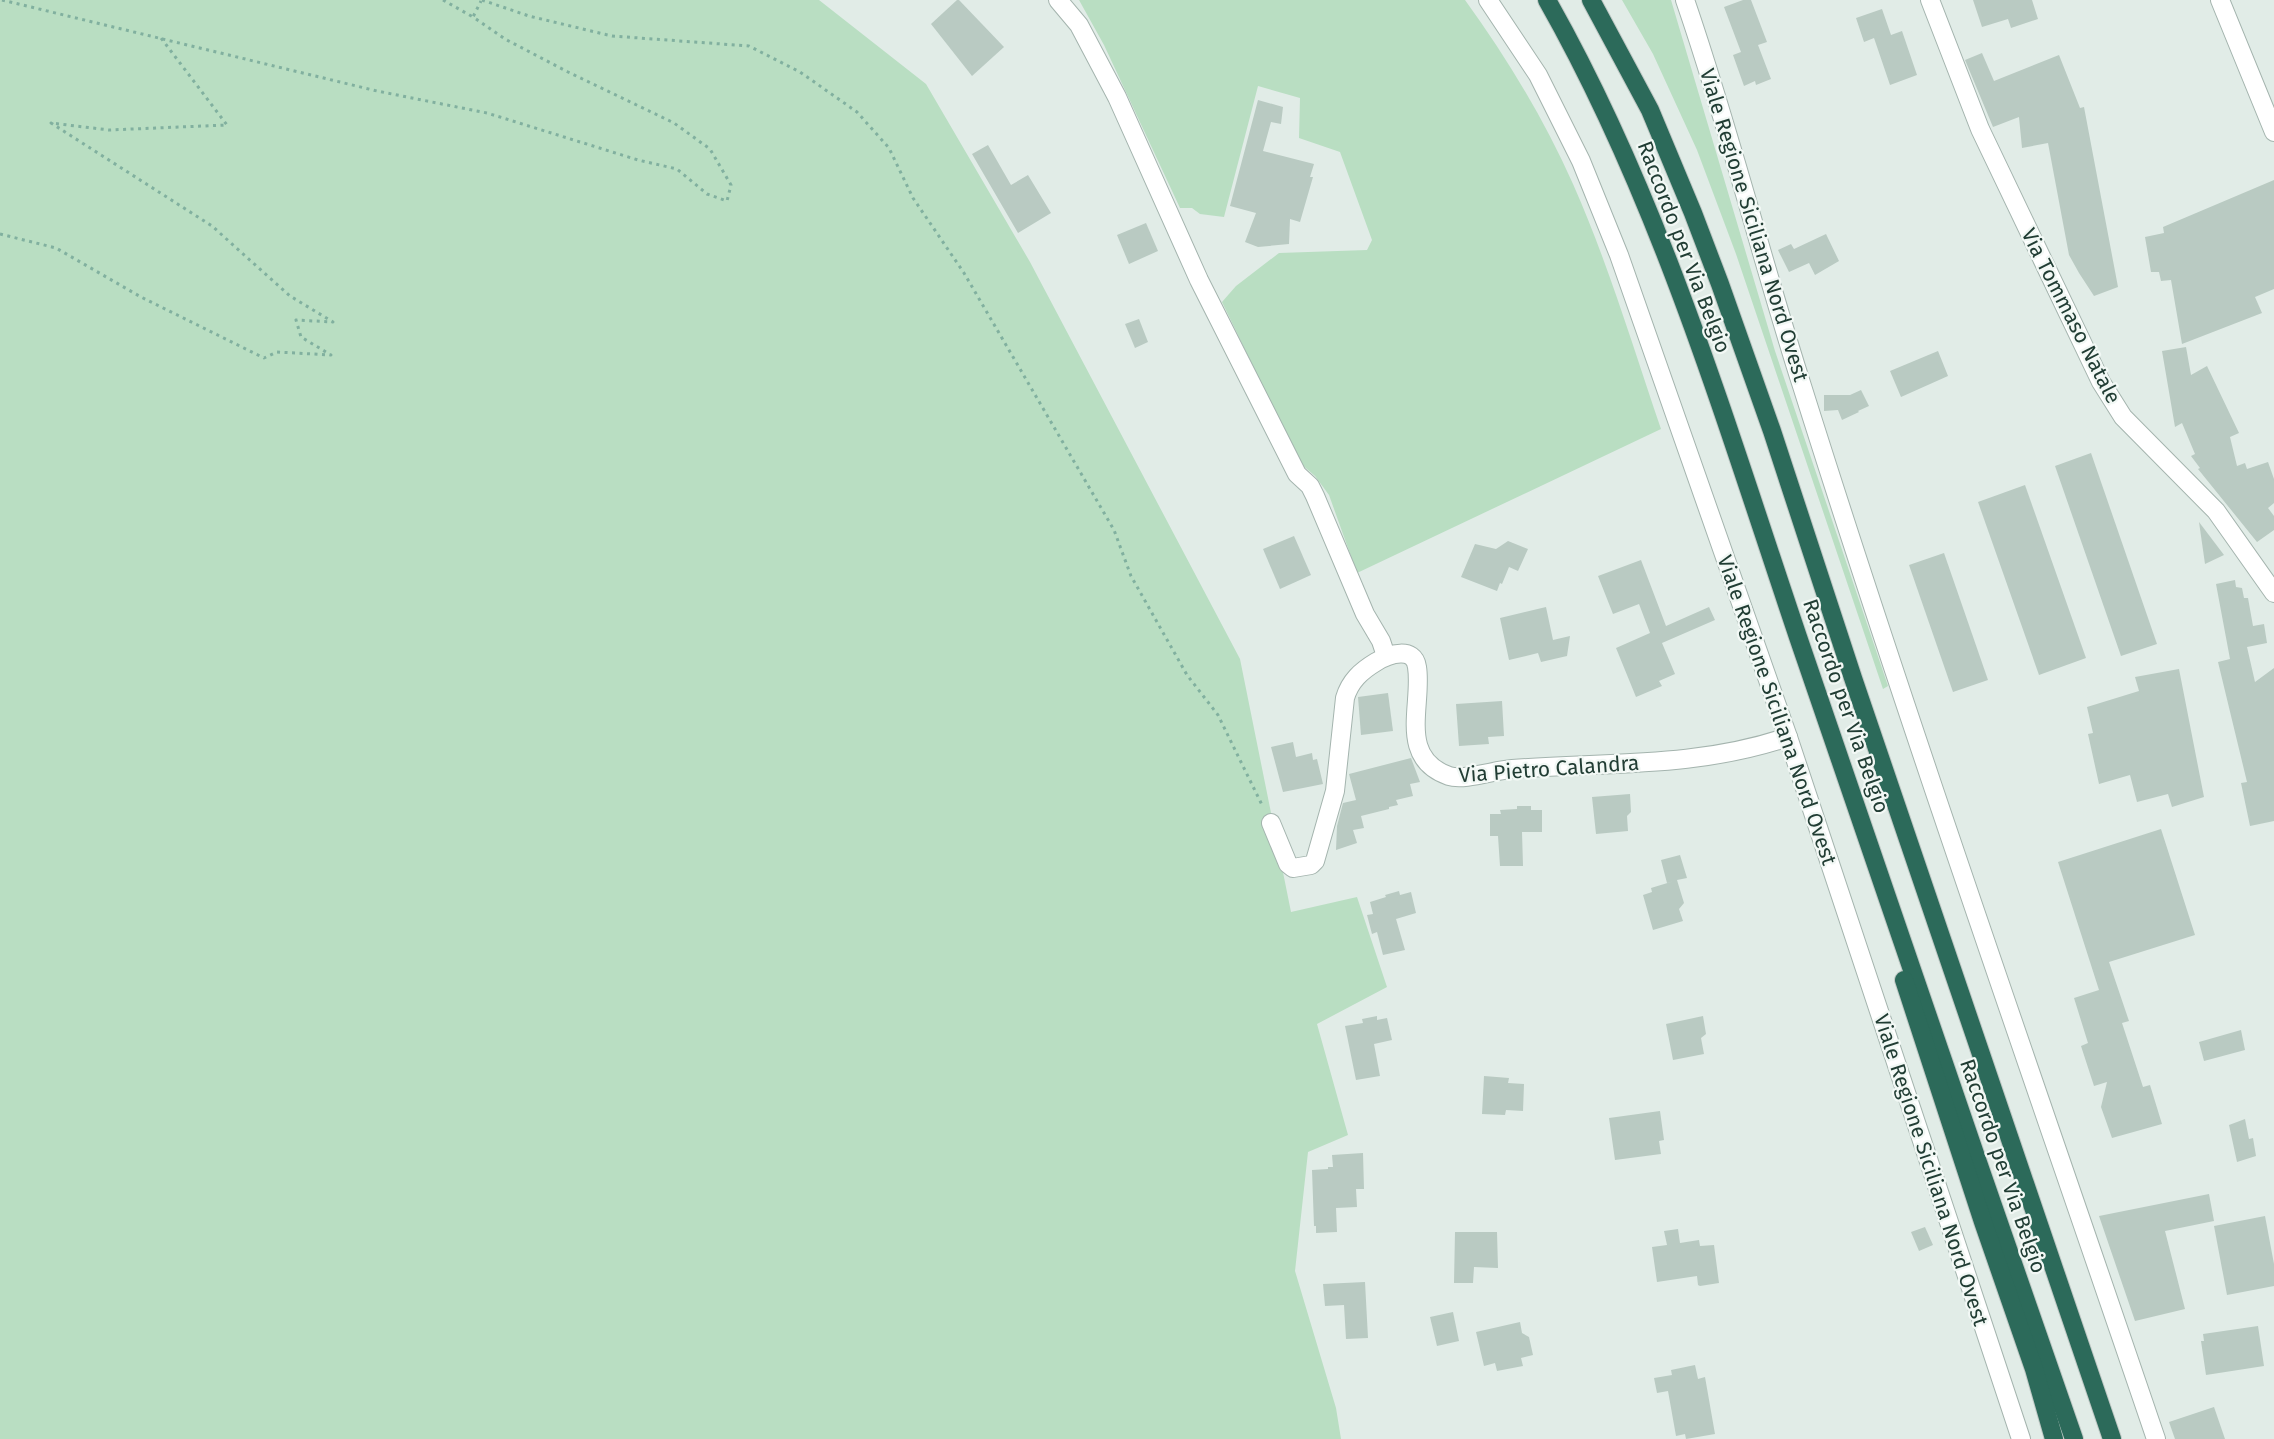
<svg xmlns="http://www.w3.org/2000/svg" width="2274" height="1439" font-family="'Fira Sans',sans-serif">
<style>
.green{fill:#b9dec2}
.building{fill:#b9cac2}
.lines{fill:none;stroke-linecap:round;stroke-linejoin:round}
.minor-casing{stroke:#a4b4ae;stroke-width:20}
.tertiary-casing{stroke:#a4b4ae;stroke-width:20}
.motorway-casing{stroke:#c1c9c6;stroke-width:20}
.path{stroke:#81b09f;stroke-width:3;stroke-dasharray:3 4.5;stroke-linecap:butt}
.minor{stroke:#fff;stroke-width:18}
.tertiary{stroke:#fff;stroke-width:18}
.motorway{stroke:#2c6a5a;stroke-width:18}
.labels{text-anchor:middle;stroke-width:4.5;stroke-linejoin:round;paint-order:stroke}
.street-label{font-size:21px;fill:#213d34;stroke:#f2f8f5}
</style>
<rect width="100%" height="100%" fill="#e1ece7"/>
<g class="green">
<polygon points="0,0 819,0 926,84 1030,262 1240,659 1291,912 1357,897 1387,987 1317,1024 1348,1135 1308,1152 1295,1271 1336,1408 1341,1439 0,1439"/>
<path d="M 1079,0 L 1465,0 C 1507,58 1544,119 1573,184 C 1608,263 1633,347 1661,429 L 1357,573 L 1329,495 L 1315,476 L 1300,463 L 1222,302 L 1236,286 L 1279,253 L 1367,250 L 1372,240 L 1340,152 L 1299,138 L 1300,98 L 1258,86 L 1224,217 L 1200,214 L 1192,208 L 1180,208 L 1104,45 Z"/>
<polygon points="1622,0 1671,0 1775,351 1888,686 1883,689 1736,254 1697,150 1653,54"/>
</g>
<g class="building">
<polygon points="957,0 959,0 1004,47 972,76 931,24"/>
<polygon points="1743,0 1751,0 1767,42 1758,45 1771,79 1756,85 1755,81 1744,86 1733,55 1741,52 1724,7"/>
<polygon points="1973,0 2032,0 2038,19 2011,28 2008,19 1982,27"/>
<polygon points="1882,9 1891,35 1902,31 1917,75 1890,85 1874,38 1864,42 1856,18"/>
<polygon points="1982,53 1994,81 2059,55 2080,108 2084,107 2118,287 2094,296 2079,273 2069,255 2048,143 2022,148 2019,117 1993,127 1965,60"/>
<polygon points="1258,100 1283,107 1281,124 1271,122 1263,151 1314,164 1310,177 1313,177 1300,222 1290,219 1289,244 1258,247 1245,242 1256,213 1230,206"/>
<polygon points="988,145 1011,185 1028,175 1051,213 1018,233 972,154"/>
<polygon points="2274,180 2274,289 2255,297 2262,313 2182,344 2171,280 2161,281 2159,272 2151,272 2145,237 2164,233 2163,227"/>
<polygon points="1146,223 1158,251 1129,264 1117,235"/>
<polygon points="1826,234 1839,261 1815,275 1809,263 1789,272 1778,250 1791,244 1794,249"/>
<polygon points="1139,319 1148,342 1135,348 1125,324"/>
<polygon points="2186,347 2191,375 2207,366 2239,433 2230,437 2237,466 2245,463 2247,469 2268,462 2274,479 2274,503 2268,508 2274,516 2274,530 2257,542 2198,469 2200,468 2191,456 2195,454 2182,423 2175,427 2162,351"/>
<polygon points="1938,351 1948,376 1901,397 1890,371"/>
<polygon points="1861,390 1869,406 1858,411 1859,412 1842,420 1838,410 1824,411 1824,395 1850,395"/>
<polygon points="2091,453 2157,644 2121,656 2055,466"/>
<polygon points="2025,485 2086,658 2039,675 1978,502"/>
<polygon points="2199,522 2224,555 2205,564"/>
<polygon points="1294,536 1311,575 1280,589 1263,549"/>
<polygon points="1508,541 1528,549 1518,571 1509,567 1502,584 1500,583 1497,591 1461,577 1475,544 1496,549"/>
<polygon points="1944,553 1988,680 1953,692 1909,565"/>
<polygon points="1641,560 1666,626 1709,607 1715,620 1662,643 1675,674 1659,681 1662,686 1636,697 1616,648 1650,633 1639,604 1613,614 1598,576"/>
<polygon points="2235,580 2236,587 2242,588 2244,598 2248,598 2253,626 2264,624 2267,643 2247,647 2255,682 2274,668 2274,821 2250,826 2241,783 2247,782 2218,662 2230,659 2216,584"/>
<polygon points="1546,607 1553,640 1570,636 1567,656 1541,662 1538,653 1509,660 1500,618"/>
<polygon points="2179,669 2204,797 2172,807 2168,794 2137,802 2130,775 2099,784 2088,734 2093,733 2087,707 2139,691 2135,677"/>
<polygon points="1388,693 1393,731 1361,735 1358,697"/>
<polygon points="1502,701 1504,736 1488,737 1489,744 1459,746 1456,704"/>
<polygon points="1293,742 1296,757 1312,753 1313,760 1317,759 1323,784 1283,792 1271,747"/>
<polygon points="1411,758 1420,782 1410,784 1413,796 1396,800 1398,805 1389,807 1389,809 1361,816 1364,828 1353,830 1357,843 1336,850 1337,826 1343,803 1356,800 1349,774"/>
<polygon points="1630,794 1631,812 1627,816 1628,831 1596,834 1592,797"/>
<polygon points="1517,806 1531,806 1531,810 1542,810 1542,832 1522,832 1523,866 1500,866 1498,836 1490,836 1490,814 1501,814 1500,810 1517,809"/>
<polygon points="2161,829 2195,935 2109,962 2129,1021 2122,1023 2143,1087 2150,1085 2162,1124 2112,1138 2101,1107 2107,1082 2094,1086 2081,1046 2088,1043 2074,998 2099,990 2058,862"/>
<polygon points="1680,855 1687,878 1677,880 1684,903 1679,909 1683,921 1653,930 1643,895 1652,892 1651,888 1674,881 1667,883 1661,860"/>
<polygon points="1399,891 1400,895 1411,892 1416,913 1396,919 1405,950 1383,955 1377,932 1372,934 1367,915 1373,914 1370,902 1386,897 1385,895"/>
<polygon points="1377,1016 1377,1020 1387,1018 1392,1040 1374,1044 1380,1076 1356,1080 1345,1026 1363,1023 1362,1019"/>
<polygon points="1703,1016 1706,1034 1701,1038 1704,1054 1673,1060 1666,1024"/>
<polygon points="2241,1030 2245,1050 2204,1061 2199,1042"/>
<polygon points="1484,1076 1509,1078 1508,1083 1524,1084 1523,1111 1506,1110 1505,1115 1482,1114"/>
<polygon points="1660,1111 1664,1140 1659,1141 1661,1154 1615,1160 1609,1118"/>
<polygon points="2245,1119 2249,1139 2253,1138 2256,1156 2237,1162 2229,1125"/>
<polygon points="1363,1153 1364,1189 1356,1189 1357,1207 1336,1208 1337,1232 1316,1233 1316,1226 1314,1226 1312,1170 1328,1169 1328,1167 1333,1167 1332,1155"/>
<polygon points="2209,1194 2214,1221 2165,1231 2185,1309 2135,1321 2099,1216"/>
<polygon points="2265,1216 2274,1264 2274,1286 2227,1295 2214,1226"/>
<polygon points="1925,1227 1933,1245 1919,1251 1911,1232"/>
<polygon points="1678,1229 1680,1243 1699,1240 1700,1246 1714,1245 1719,1283 1700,1286 1698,1285 1697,1276 1657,1282 1652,1247 1667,1245 1664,1231"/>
<polygon points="1455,1232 1497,1232 1498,1268 1474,1267 1473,1283 1454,1283"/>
<polygon points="1365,1282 1368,1338 1346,1339 1344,1305 1325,1306 1323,1284"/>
<polygon points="1453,1312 1459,1341 1437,1346 1430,1317"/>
<polygon points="1520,1322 1522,1333 1529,1337 1533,1355 1521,1358 1523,1366 1497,1371 1495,1363 1484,1366 1476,1332"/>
<polygon points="2258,1326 2264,1366 2206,1375 2201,1341 2204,1341 2203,1334"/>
<polygon points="1695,1365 1698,1379 1705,1377 1715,1434 1686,1439 1685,1434 1676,1436 1668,1391 1657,1393 1654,1378 1672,1375 1671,1370"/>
<polygon points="2214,1407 2225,1439 2175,1439 2169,1422"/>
</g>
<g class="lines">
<defs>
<g id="minor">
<polyline points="1058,0 1079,25 1117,97 1199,280 1297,474 1310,486 1315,496 1365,614 1381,641 1386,656"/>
<polyline points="2220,0 2274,132"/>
<path d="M 1271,823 L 1288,864 L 1293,868 L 1311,865 L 1315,861 L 1335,791 L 1345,698 C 1350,681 1361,671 1376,662 C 1389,654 1414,646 1417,667 C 1423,704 1397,758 1449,776 C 1464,781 1495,770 1512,769 C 1606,762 1697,768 1788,737"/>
</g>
<g id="tertiary">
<polyline points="1488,0 1538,75 1581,161 1619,255 1788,737 2021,1439"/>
<path d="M 1685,0 C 1729,127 1761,258 1802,386 C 1913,739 2037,1089 2156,1439"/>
<polyline points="1930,0 1980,129 2101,382 2123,417 2216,511 2274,593"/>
</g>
<g id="motorway">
<path d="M 1547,0 C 1660,199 1725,421 1798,637 C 1889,905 1981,1172 2074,1439"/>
<polyline points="1591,0 1650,110 1693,213 1720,284 1772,431 1853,678 2112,1439"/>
<polyline points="1904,980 1983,1222 2034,1369 2054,1439"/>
</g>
</defs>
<use href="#minor" class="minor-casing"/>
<use href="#tertiary" class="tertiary-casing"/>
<use href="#motorway" class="motorway-casing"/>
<g class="path">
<polyline points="2,0 377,91 487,113 638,160 677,169 707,194 727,201 731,185 710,149 674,123 568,72 505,39 473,17 481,1"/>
<polyline points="443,0 473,17"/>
<polyline points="482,0 529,16 612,36 749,46 800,72 857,112 889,148 913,198 964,273 1114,530 1131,576 1187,675 1218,715 1263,807"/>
<polyline points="0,234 56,248 141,297 264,358 277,352 331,355 301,337 296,320 333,322 290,296 212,226 51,123 109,130 227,125 161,38"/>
</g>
<use href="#minor" class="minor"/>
<use href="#tertiary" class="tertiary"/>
<use href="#motorway" class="motorway"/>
</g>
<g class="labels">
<g class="street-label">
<text transform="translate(1754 225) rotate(73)" y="7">Viale Regione Siciliana Nord Ovest</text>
<text transform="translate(1684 247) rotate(69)" y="7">Raccordo per Via Belgio</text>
<text transform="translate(2071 316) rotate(63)" y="7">Via Tommaso Natale</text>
<text transform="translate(1846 706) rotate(71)" y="7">Raccordo per Via Belgio</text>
<text transform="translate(1777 710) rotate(71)" y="7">Viale Regione Siciliana Nord Ovest</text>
<text transform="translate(1549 769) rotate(-4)" y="7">Via Pietro Calandra</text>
<text transform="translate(2003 1166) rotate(71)" y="7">Raccordo per Via Belgio</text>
<text transform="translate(1931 1170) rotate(72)" y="7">Viale Regione Siciliana Nord Ovest</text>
</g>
</g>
</svg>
